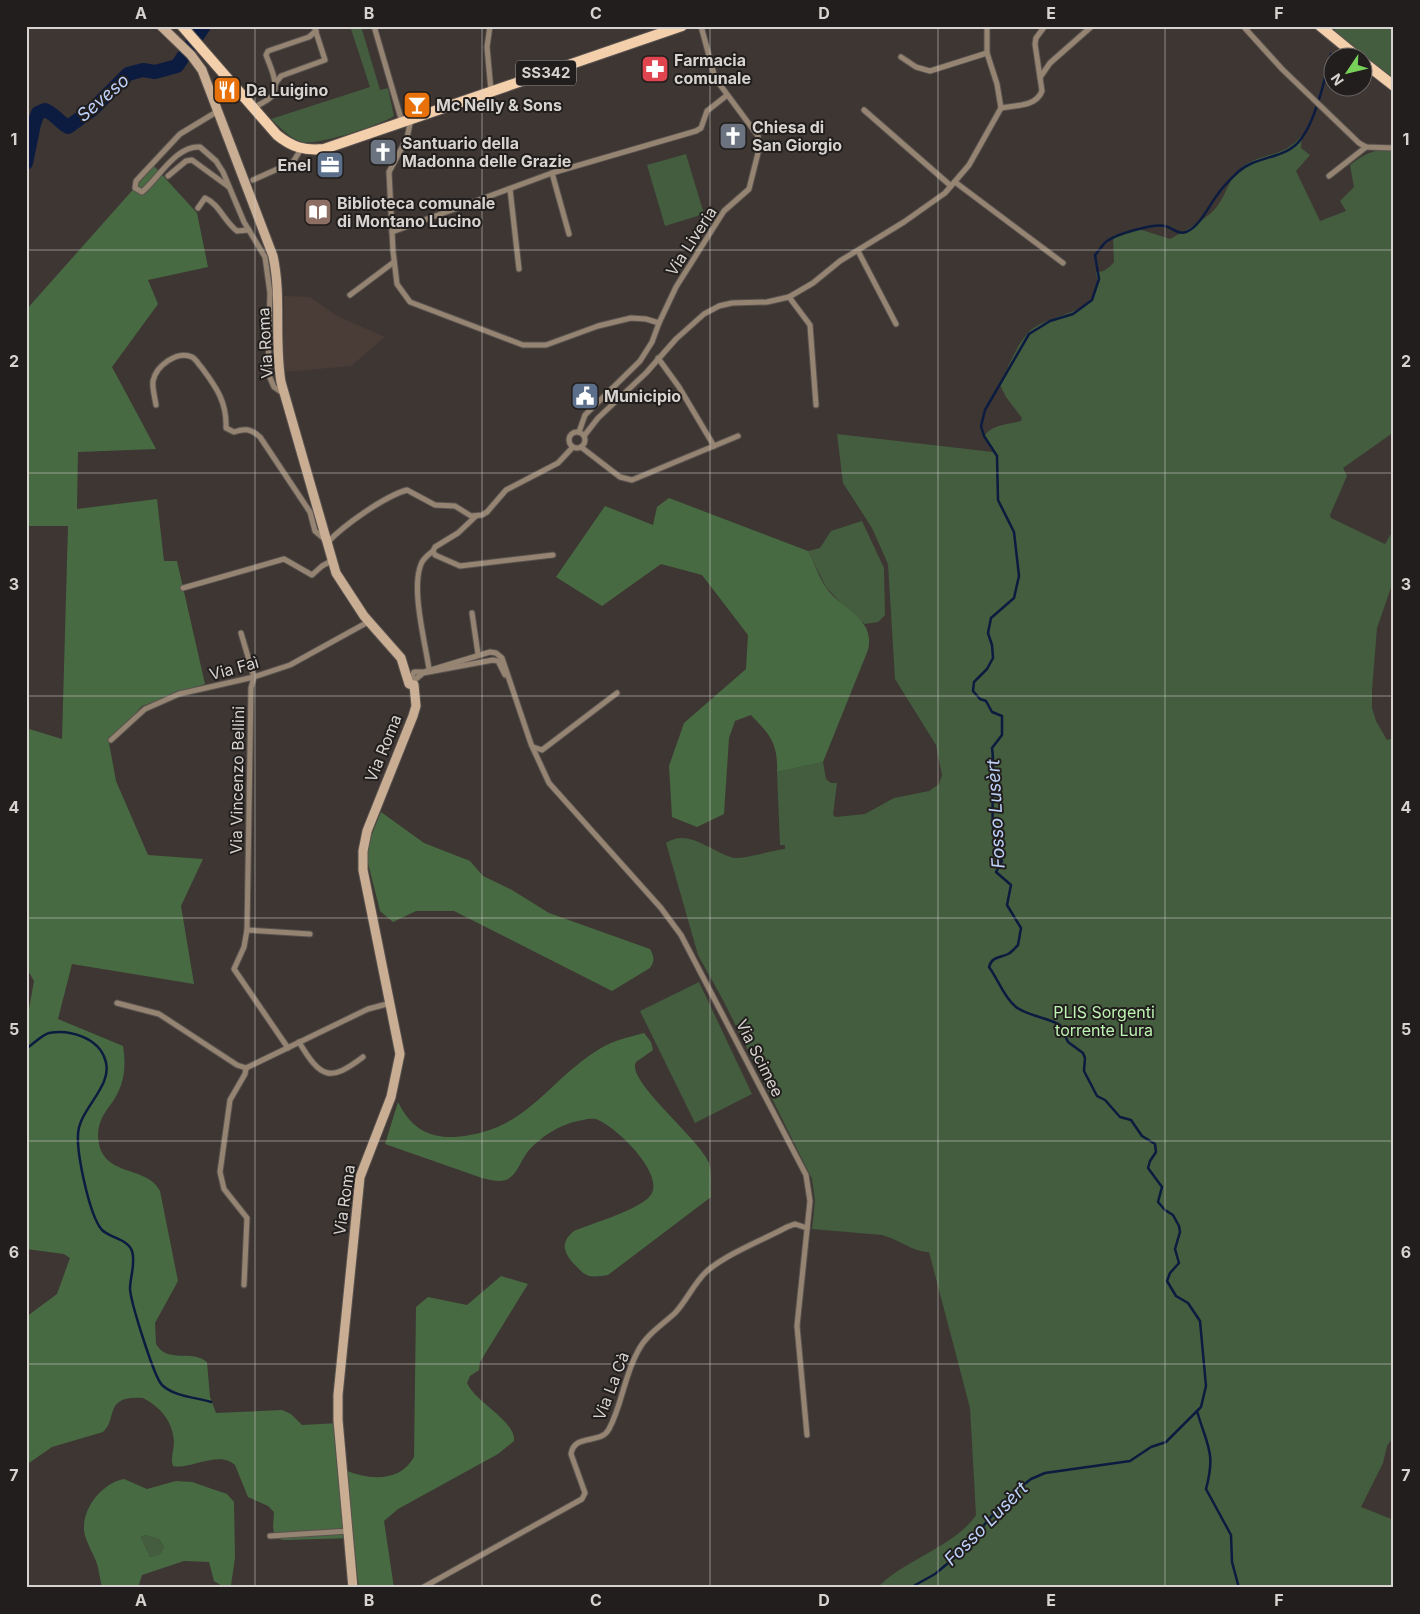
<svg xmlns="http://www.w3.org/2000/svg" width="1420" height="1614" font-family="Inter,sans-serif">
<style>
.built{fill:#4a3d37}
.green{fill:#435d3e}
.forest{fill:#486a42;fill-rule:evenodd}
.lines{fill:none;stroke-linecap:round;stroke-linejoin:round}
.stream{stroke:#0c1b40;stroke-width:2.5}
.river{stroke:#0c1b40;stroke-width:14}
.street-casing{stroke:#59524f;stroke-width:7}
.secondary-casing{stroke:#59524f;stroke-width:11}
.primary-casing{stroke:#59524f;stroke-width:12}
.street{stroke:#958472;stroke-width:5}
.secondary{stroke:#caae93;stroke-width:9}
.primary{stroke:#f3cfab;stroke-width:10}
.grid{fill:none;stroke:#d7d3d0;stroke-width:1;stroke-opacity:0.55}
.labels{text-anchor:middle;stroke-width:4;stroke-linejoin:round;paint-order:stroke}
.shield{fill:#211e1d;stroke:#a09d9a;stroke-width:1}
.shield-label{font-size:15px;font-weight:bold;fill:#d7d3d0}
.poi-label{font-size:16px;font-weight:bold;fill:#d7d3d0;stroke:#211e1d;text-anchor:start}
.street-label{font-size:16px;fill:#d7d3d0;stroke:#211e1d}
.park-label{font-size:16px;fill:#bef4b2;stroke:#211e1d}
.water-label{font-size:18px;font-style:italic;fill:#bdd2fb;stroke:#211e1d}
.neatline{fill:none;stroke:#d7d3d0;stroke-width:2}
.grid-label{font-size:16px;text-anchor:middle;font-weight:bold;fill:#d7d3d0}
</style>
<rect width="100%" height="100%" fill="#3d3633"/>
<polygon class="built" points="284,296 310,297 337,316 385,337 351,366 284,372"/>
<g class="green">
<path d="M 350,26 L 361,26 L 380,90 L 388,88 L 394,116 C 381,125 316,146 302,142 C 290,139 280,127 271,119 L 370,87 Z"/>
<polygon points="1336,26 1394,26 1394,83 1334,34"/>
<path d="M 1302,135 L 1301,148 L 1310,155 L 1296,171 L 1320,221 L 1346,211 L 1340,201 L 1354,187 L 1350,165 C 1364,154 1375,148 1394,149 L 1394,432 L 1343,468 L 1347,476 L 1330,515 L 1331,518 L 1385,544 L 1394,529 L 1394,579 L 1377,628 L 1372,690 L 1372,708 L 1376,721 L 1387,740 L 1394,738 L 1394,1436 L 1387,1446 L 1383,1463 L 1361,1507 L 1394,1520 L 1394,1588 L 877,1588 C 905,1559 954,1547 976,1515 L 970,1408 L 929,1252 C 913,1252 898,1239 882,1235 L 812,1229 L 815,1201 L 812,1179 L 723,1000 L 698,955 L 666,843 C 689,827 713,854 735,858 C 742,859 775,850 785,849 L 785,845 L 780,845 L 777,772 L 823,762 L 826,779 L 831,783 L 837,783 L 833,815 L 836,817 L 865,814 L 894,798 L 929,791 L 939,784 L 942,775 L 936,745 L 895,679 L 888,564 L 872,528 L 843,483 L 837,434 L 993,452 L 984,438 C 988,425 1009,424 1021,421 L 1022,418 L 1006,397 L 999,383 C 1009,368 1015,347 1028,333 C 1048,311 1106,317 1096,272 C 1103,273 1110,267 1114,262 L 1113,236 L 1139,229 L 1170,239 C 1183,232 1205,220 1215,209 C 1228,194 1229,173 1248,163 C 1270,152 1285,156 1302,135 Z"/>
<polygon points="686,154 704,214 665,226 647,165"/>
<polygon points="862,521 884,568 885,615 878,622 865,624 847,610 826,587 808,551 820,548 831,531"/>
<polygon points="699,982 752,1094 695,1123 640,1011"/>
<polygon points="145,1535 159,1539 164,1547 162,1554 150,1557 141,1537"/>
</g>
<g class="forest">
<path d="M 154,166 L 197,213 L 208,267 L 148,280 L 158,304 L 112,367 L 156,449 L 78,452 L 77,509 L 157,499 L 164,561 L 177,561 L 205,684 L 142,706 L 109,743 L 116,781 L 148,855 L 203,859 L 181,906 L 194,984 L 72,964 L 58,1019 L 123,1046 C 126,1064 125,1082 115,1098 C 111,1105 105,1111 102,1118 C 98,1126 97,1136 99,1144 C 106,1177 148,1166 160,1191 L 178,1281 L 155,1323 L 156,1344 C 167,1364 192,1349 207,1362 L 210,1397 L 216,1413 L 282,1410 L 291,1414 L 302,1425 L 339,1423 L 347,1471 C 371,1480 400,1482 414,1457 L 416,1307 L 428,1297 L 467,1305 L 501,1276 L 528,1284 L 480,1362 L 479,1370 L 470,1376 L 467,1383 C 475,1402 516,1421 514,1441 L 498,1454 L 398,1509 L 384,1521 L 394,1588 L 359,1588 L 353,1538 L 284,1540 L 275,1538 L 273,1527 L 274,1512 L 268,1506 L 248,1497 L 235,1465 C 218,1450 191,1470 173,1466 C 170,1458 174,1451 174,1442 C 173,1421 160,1407 143,1398 C 103,1395 118,1419 103,1432 L 52,1447 L 26,1465 L 26,1317 L 57,1294 L 70,1258 L 64,1254 L 26,1249 L 26,1025 L 34,981 L 26,967 L 26,728 L 62,739 L 68,526 L 26,526 L 26,310 Z"/>
<path d="M 669,498 L 808,551 C 814,562 818,575 825,586 C 840,610 876,617 868,650 L 823,762 L 777,772 C 778,743 770,735 751,715 L 735,721 L 729,738 L 724,814 L 697,827 L 672,817 L 669,766 L 684,723 L 746,669 L 748,635 L 702,575 L 661,564 L 602,606 L 556,577 L 605,506 L 653,525 L 657,507 Z"/>
<path d="M 381,812 L 424,843 L 470,861 L 483,876 L 512,890 L 549,913 L 650,949 C 654,956 655,961 650,968 L 612,991 L 454,911 L 416,911 L 393,922 L 380,911 L 365,851 Z"/>
<path d="M 644,1033 L 651,1042 L 653,1050 L 636,1062 C 625,1080 701,1140 709,1163 C 712,1173 710,1187 711,1197 L 608,1275 C 602,1276 595,1277 589,1276 C 583,1274 580,1270 576,1266 C 564,1254 559,1243 574,1231 C 592,1223 644,1209 652,1193 C 662,1171 616,1127 598,1120 C 594,1118 588,1119 583,1120 C 562,1123 539,1137 526,1154 C 521,1161 516,1175 508,1179 C 500,1183 491,1180 482,1178 L 385,1144 L 398,1102 C 410,1126 426,1138 454,1137 C 528,1132 546,1081 601,1048 C 615,1040 629,1037 644,1033 Z"/>
<path d="M 124,1479 L 147,1489 L 176,1481 L 192,1482 L 227,1494 L 234,1502 L 235,1558 L 231,1585 L 222,1586 L 214,1581 L 209,1562 L 184,1561 L 142,1575 L 138,1588 L 102,1588 C 100,1579 99,1569 96,1561 C 92,1551 83,1537 84,1527 C 84,1506 103,1483 124,1479 ZM 145,1535 L 159,1539 L 164,1547 L 161,1554 L 150,1557 L 141,1537 Z"/>
</g>
<g class="lines">
<g class="stream">
<path d="M 26,1082 L 27,1048 C 33,1044 42,1035 49,1033 C 70,1029 98,1038 105,1059 C 115,1086 78,1109 78,1135 C 77,1154 89,1215 102,1230 C 110,1238 128,1239 132,1251 C 136,1263 130,1277 130,1289 C 131,1303 154,1377 162,1385 C 175,1397 195,1397 211,1402"/>
<path d="M 1197,1411 C 1207,1446 1216,1452 1206,1489 L 1231,1535 L 1232,1562 L 1239,1588"/>
<path d="M 910,1588 L 935,1574 L 959,1554 L 1009,1496 L 1031,1479 L 1045,1473 L 1130,1461 L 1151,1447 L 1166,1442 L 1201,1407 L 1206,1386 L 1200,1321 L 1188,1303 L 1176,1296 L 1167,1281 L 1170,1273 L 1179,1263 L 1175,1249 L 1180,1232 L 1179,1226 L 1173,1215 L 1165,1210 L 1158,1202 L 1162,1187 L 1148,1168 L 1150,1161 L 1156,1152 L 1155,1144 L 1142,1136 L 1131,1120 L 1120,1117 L 1105,1100 L 1097,1096 L 1084,1071 L 1085,1058 L 1083,1053 L 1068,1042 L 1060,1025 C 1047,1017 1027,1016 1016,1007 C 1004,998 998,979 989,967 C 992,956 1000,958 1008,954 C 1012,952 1015,948 1018,945 L 1021,928 L 1007,905 L 1011,885 L 996,872 L 1002,861 C 985,830 997,783 992,748 L 1002,735 L 1002,716 L 992,712 L 986,701 L 980,699 L 973,691 L 974,682 L 987,669 L 993,658 L 992,645 L 988,633 L 991,618 L 1014,598 L 1019,576 L 1014,532 L 998,500 L 997,456 L 984,436 L 981,426 L 985,410 L 1029,334 L 1050,321 L 1073,314 L 1092,300 L 1099,279 L 1095,255 C 1099,251 1102,245 1107,241 C 1117,234 1154,223 1165,226 C 1173,228 1178,235 1186,232 C 1200,227 1209,205 1218,194 C 1223,186 1231,179 1238,172 C 1256,155 1286,160 1301,139 C 1316,120 1325,78 1331,54"/>
</g>
<path class="river" d="M 26,163 L 34,124 L 38,113 L 45,110 C 55,114 59,122 68,127 L 93,109 L 128,74 L 143,70 L 155,72 L 177,66 L 204,26"/>
<defs>
<g id="street">
<polyline points="374,26 402,122"/>
<polyline points="490,26 487,47 491,91"/>
<polyline points="1243,26 1282,69 1359,143 1366,147 1394,148"/>
<polyline points="901,57 916,67 930,71 987,53"/>
<polyline points="1041,76 1050,63 1092,26"/>
<polyline points="275,84 281,76 325,60 314,26"/>
<path d="M 254,108 C 259,104 266,102 271,97 C 281,87 270,66 266,55 L 268,51 L 309,37 L 316,31"/>
<path d="M 1001,108 C 1015,105 1036,107 1042,91 L 1035,44 L 1036,38 L 1045,26"/>
<polyline points="864,110 951,186"/>
<path d="M 218,111 L 180,134 L 136,181 L 135,188 L 142,192 C 158,179 176,145 200,147 L 216,161 L 223,172 L 244,222 L 265,257 L 270,293 L 268,373 L 274,387 L 284,394"/>
<polyline points="411,119 407,138 389,172 393,251 397,284 410,302 523,345 546,345 598,326 631,318 646,319 659,323"/>
<polyline points="552,173 569,234"/>
<polyline points="168,176 186,161 192,160 229,187"/>
<polyline points="1329,176 1366,147"/>
<polyline points="253,180 293,162 301,149"/>
<polyline points="955,182 1063,263"/>
<polyline points="510,189 519,269"/>
<path d="M 198,208 L 205,198 C 219,204 224,221 237,231 L 249,230"/>
<polyline points="392,232 552,173 696,131 701,128 707,111 726,96"/>
<polyline points="858,251 896,324"/>
<polyline points="350,295 394,262"/>
<polyline points="789,297 810,325 816,405"/>
<polyline points="658,358 679,387 714,446"/>
<path d="M 156,405 C 155,398 152,388 153,381 C 156,366 177,350 192,357 C 196,359 199,365 202,368 C 217,388 227,403 226,428 L 234,432 C 246,428 251,429 260,437 L 310,512 L 315,531 L 328,542 C 344,525 385,496 407,490 L 435,505 L 455,506 L 471,516 L 482,515 L 487,512 L 506,490 L 558,463 L 573,447"/>
<circle cx="577" cy="440" r="8"/>
<polyline points="579,432 585,415 640,361 652,342 659,323 676,287 724,211 749,189 759,149 758,136 715,78 701,26"/>
<polyline points="584,436 598,418 646,373 676,339 704,314 719,306 732,303 767,302 789,297 813,283 840,261 904,222 945,193 969,165 1001,108 997,84 987,53 987,26"/>
<polyline points="581,447 620,477 632,480 738,436"/>
<polyline points="476,516 458,533 435,547 433,551 435,555 460,566 553,555"/>
<polyline points="183,588 284,559 312,575 322,566 333,560"/>
<polyline points="472,613 478,654"/>
<polyline points="241,633 254,677 251,688 247,930 244,947 234,969 288,1048"/>
<path d="M 429,669 C 425,641 410,586 422,562 C 425,557 429,554 433,551"/>
<polyline points="409,684 414,672 424,672 490,652 496,653 502,658 531,744 549,783 661,908 681,935 806,1175 810,1201 797,1326 807,1435"/>
<polyline points="410,684 423,673 493,660 498,661 505,675"/>
<polyline points="111,740 145,709 179,694 254,677 290,665 368,622"/>
<polyline points="533,747 542,750 617,693"/>
<polyline points="247,930 310,934"/>
<polyline points="117,1003 159,1014 237,1065 246,1068 368,1009 391,1003"/>
<path d="M 299,1042 C 321,1079 330,1082 363,1057"/>
<polyline points="244,1285 247,1218 224,1189 220,1172 230,1100 245,1074 246,1068"/>
<polyline points="270,1536 349,1531"/>
<path d="M 422,1588 L 582,1499 L 585,1493 L 571,1454 C 574,1433 601,1445 609,1429 C 622,1405 624,1376 638,1351 C 646,1335 662,1325 675,1313 C 687,1300 694,1283 707,1271 C 728,1253 763,1240 787,1227 L 795,1224 L 807,1228"/>
</g>
<path id="secondary" d="M 161,26 L 191,55 L 202,70 L 273,256 C 282,297 274,340 281,382 L 336,573 L 364,616 L 401,658 L 409,684 L 414,685 L 416,706 L 413,716 L 367,831 L 363,851 L 363,870 L 400,1054 L 391,1097 L 360,1177 L 338,1395 L 338,1420 L 353,1588"/>
<g id="primary">
<path d="M 182,26 L 277,135 C 292,147 304,151 324,149 L 682,26"/>
<polyline points="1320,26 1359,58"/>
<polyline points="1362,61 1394,86"/>
</g>
</defs>
<use href="#street" class="street-casing"/>
<use href="#secondary" class="secondary-casing"/>
<use href="#primary" class="primary-casing"/>
<use href="#street" class="street"/>
<use href="#secondary" class="secondary"/>
<use href="#primary" class="primary"/>
</g>
<path class="grid" d="M 255,26 L 255,1588M 482,26 L 482,1588M 710,26 L 710,1588M 938,26 L 938,1588M 1165,26 L 1165,1588M 26,250 L 1394,250M 26,473 L 1394,473M 26,696 L 1394,696M 26,918 L 1394,918M 26,1141 L 1394,1141M 26,1364 L 1394,1364"/>
<defs>
<symbol id="pharmacy-square" viewBox="-11 -11 22 22"><rect x="-9" y="-9" width="18" height="18" rx="4" fill="#e0444e" stroke="#211e1d"/><path d="M-2-6h4v4h4v4h-4v4h-4v-4h-4v-4h4Z" fill="#fff"/></symbol>
<symbol id="restaurant-square" viewBox="-11 -11 22 22"><rect x="-9" y="-9" width="18" height="18" rx="4" fill="#e8710a" stroke="#211e1d"/><path d="M-5-6h1v4h1v-4h1v4h1v-4h1v5L-1.5 .5V6h-2V.5L-5-1ZM5-6V6H3V1.5H1.5Q1.5-4 5-6Z" fill="#fff"/></symbol>
<symbol id="bar-square" viewBox="-11 -11 22 22"><rect x="-9" y="-9" width="18" height="18" rx="4" fill="#e8710a" stroke="#211e1d"/><path d="M-6-5H6L.8 .8V4.5H3.5V6h-7V4.5H-.8V.8Z" fill="#fff"/></symbol>
<symbol id="church-square" viewBox="-11 -11 22 22"><rect x="-9" y="-9" width="18" height="18" rx="4" fill="#6b7280" stroke="#211e1d"/><path d="M-1.2-6h2.4v3.5h3.3v2.4h-3.3V6h-2.4V-.1h-3.3v-2.4h3.3Z" fill="#fff"/></symbol>
<symbol id="office-square" viewBox="-11 -11 22 22"><rect x="-9" y="-9" width="18" height="18" rx="4" fill="#5c6f8a" stroke="#211e1d"/><path d="M-6-3h4V-5.5h4V-3h4V5H-6ZM-1-4.5V-3h2v-1.5ZM-6 0V1H6V0Z" fill="#fff"/></symbol>
<symbol id="library-square" viewBox="-11 -11 22 22"><rect x="-9" y="-9" width="18" height="18" rx="4" fill="#8d6e63" stroke="#211e1d"/><path d="M-6-4Q-3-5.5-.7-3.5V5Q-3 3-6 4ZM6-4Q3-5.5 .7-3.5V5Q3 3 6 4Z" fill="#fff"/></symbol>
<symbol id="civic-square" viewBox="-11 -11 22 22"><rect x="-9" y="-9" width="18" height="18" rx="4" fill="#5c6f8a" stroke="#211e1d"/><path d="M-.6-6.5H3V-4.5H.6V-3L4-1V1h2V6H-6V1h2V-1L-.6-3ZM-1.2 2.5V6h2.4V2.5Z" fill="#fff"/></symbol>
</defs>
<g fill-rule="evenodd">
<use href="#pharmacy-square" x="639" y="53" width="32" height="32"/>
<use href="#restaurant-square" x="211" y="74" width="32" height="32"/>
<use href="#bar-square" x="401" y="89" width="32" height="32"/>
<use href="#church-square" x="717" y="120" width="32" height="32"/>
<use href="#church-square" x="367" y="136" width="32" height="32"/>
<use href="#office-square" x="314" y="149" width="32" height="32"/>
<use href="#library-square" x="302" y="196" width="32" height="32"/>
<use href="#civic-square" x="569" y="380" width="32" height="32"/>
</g>
<g class="labels">
<rect class="shield" x="516" y="60.5" width="60" height="25" rx="4"/>
<g class="shield-label">
<text x="546" y="78">SS342</text>
</g>
<g class="poi-label">
<text x="674" y="66">Farmacia<tspan x="674" dy="18">comunale</tspan></text>
<text x="246" y="96">Da Luigino</text>
<text x="436" y="111">Mc Nelly &amp; Sons</text>
<text x="752" y="133">Chiesa di<tspan x="752" dy="18">San Giorgio</tspan></text>
<text x="402" y="149">Santuario della<tspan x="402" dy="18">Madonna delle Grazie</tspan></text>
<text x="311" y="171" text-anchor="end">Enel</text>
<text x="337" y="209">Biblioteca comunale<tspan x="337" dy="18">di Montano Lucino</tspan></text>
<text x="604" y="402">Municipio</text>
</g>
<g class="street-label">
<text transform="translate(691 241) rotate(-57)" y="6">Via Liveria</text>
<text transform="translate(265 343) rotate(-93)" y="6">Via Roma</text>
<text transform="translate(234 668) rotate(-15)" y="6">Via Faì</text>
<text transform="translate(383 748) rotate(-68)" y="6">Via Roma</text>
<text transform="translate(237 780) rotate(-89)" y="6">Via Vincenzo Bellini</text>
<text transform="translate(760 1058) rotate(63)" y="6">Via Scimee</text>
<text transform="translate(344 1200) rotate(-82)" y="6">Via Roma</text>
<text transform="translate(611 1386) rotate(-69)" y="6">Via La Cà</text>
</g>
<g class="park-label">
<text x="1104" y="1018">PLIS Sorgenti<tspan x="1104" dy="18">torrente Lura</tspan></text>
</g>
<g class="water-label">
<text transform="translate(103 98) rotate(-41)" y="6">Seveso</text>
<text transform="translate(996 814) rotate(-93)" y="6">Fosso Lusèrt</text>
<text transform="translate(986 1524) rotate(-45)" y="6">Fosso Lusèrt</text>
</g>
</g>
<rect width="1420" height="1614" fill="none" stroke="#211e1d" stroke-width="55"/>
<g transform="translate(1348 72) rotate(235)"><circle r="24" fill="#211e1d" stroke="#6a6665"/>
<path d="M0-4L9 19L0 12L-9 19Z" fill="#78d259"/>
<text y="-8" font-size="14" font-weight="bold" text-anchor="middle" fill="#d7d3d0">N</text>
</g>
<rect x="28" y="28" width="1364" height="1558" class="neatline"/>
<g class="grid-label">
<text x="141" y="19">A</text>
<text x="369" y="19">B</text>
<text x="596" y="19">C</text>
<text x="824" y="19">D</text>
<text x="1051" y="19">E</text>
<text x="1279" y="19">F</text>
<text x="14" y="145">1</text>
<text x="1406" y="145">1</text>
<text x="14" y="367">2</text>
<text x="1406" y="367">2</text>
<text x="14" y="590">3</text>
<text x="1406" y="590">3</text>
<text x="14" y="813">4</text>
<text x="1406" y="813">4</text>
<text x="14" y="1035">5</text>
<text x="1406" y="1035">5</text>
<text x="14" y="1258">6</text>
<text x="1406" y="1258">6</text>
<text x="14" y="1481">7</text>
<text x="1406" y="1481">7</text>
<text x="141" y="1606">A</text>
<text x="369" y="1606">B</text>
<text x="596" y="1606">C</text>
<text x="824" y="1606">D</text>
<text x="1051" y="1606">E</text>
<text x="1279" y="1606">F</text>
</g>
</svg>
